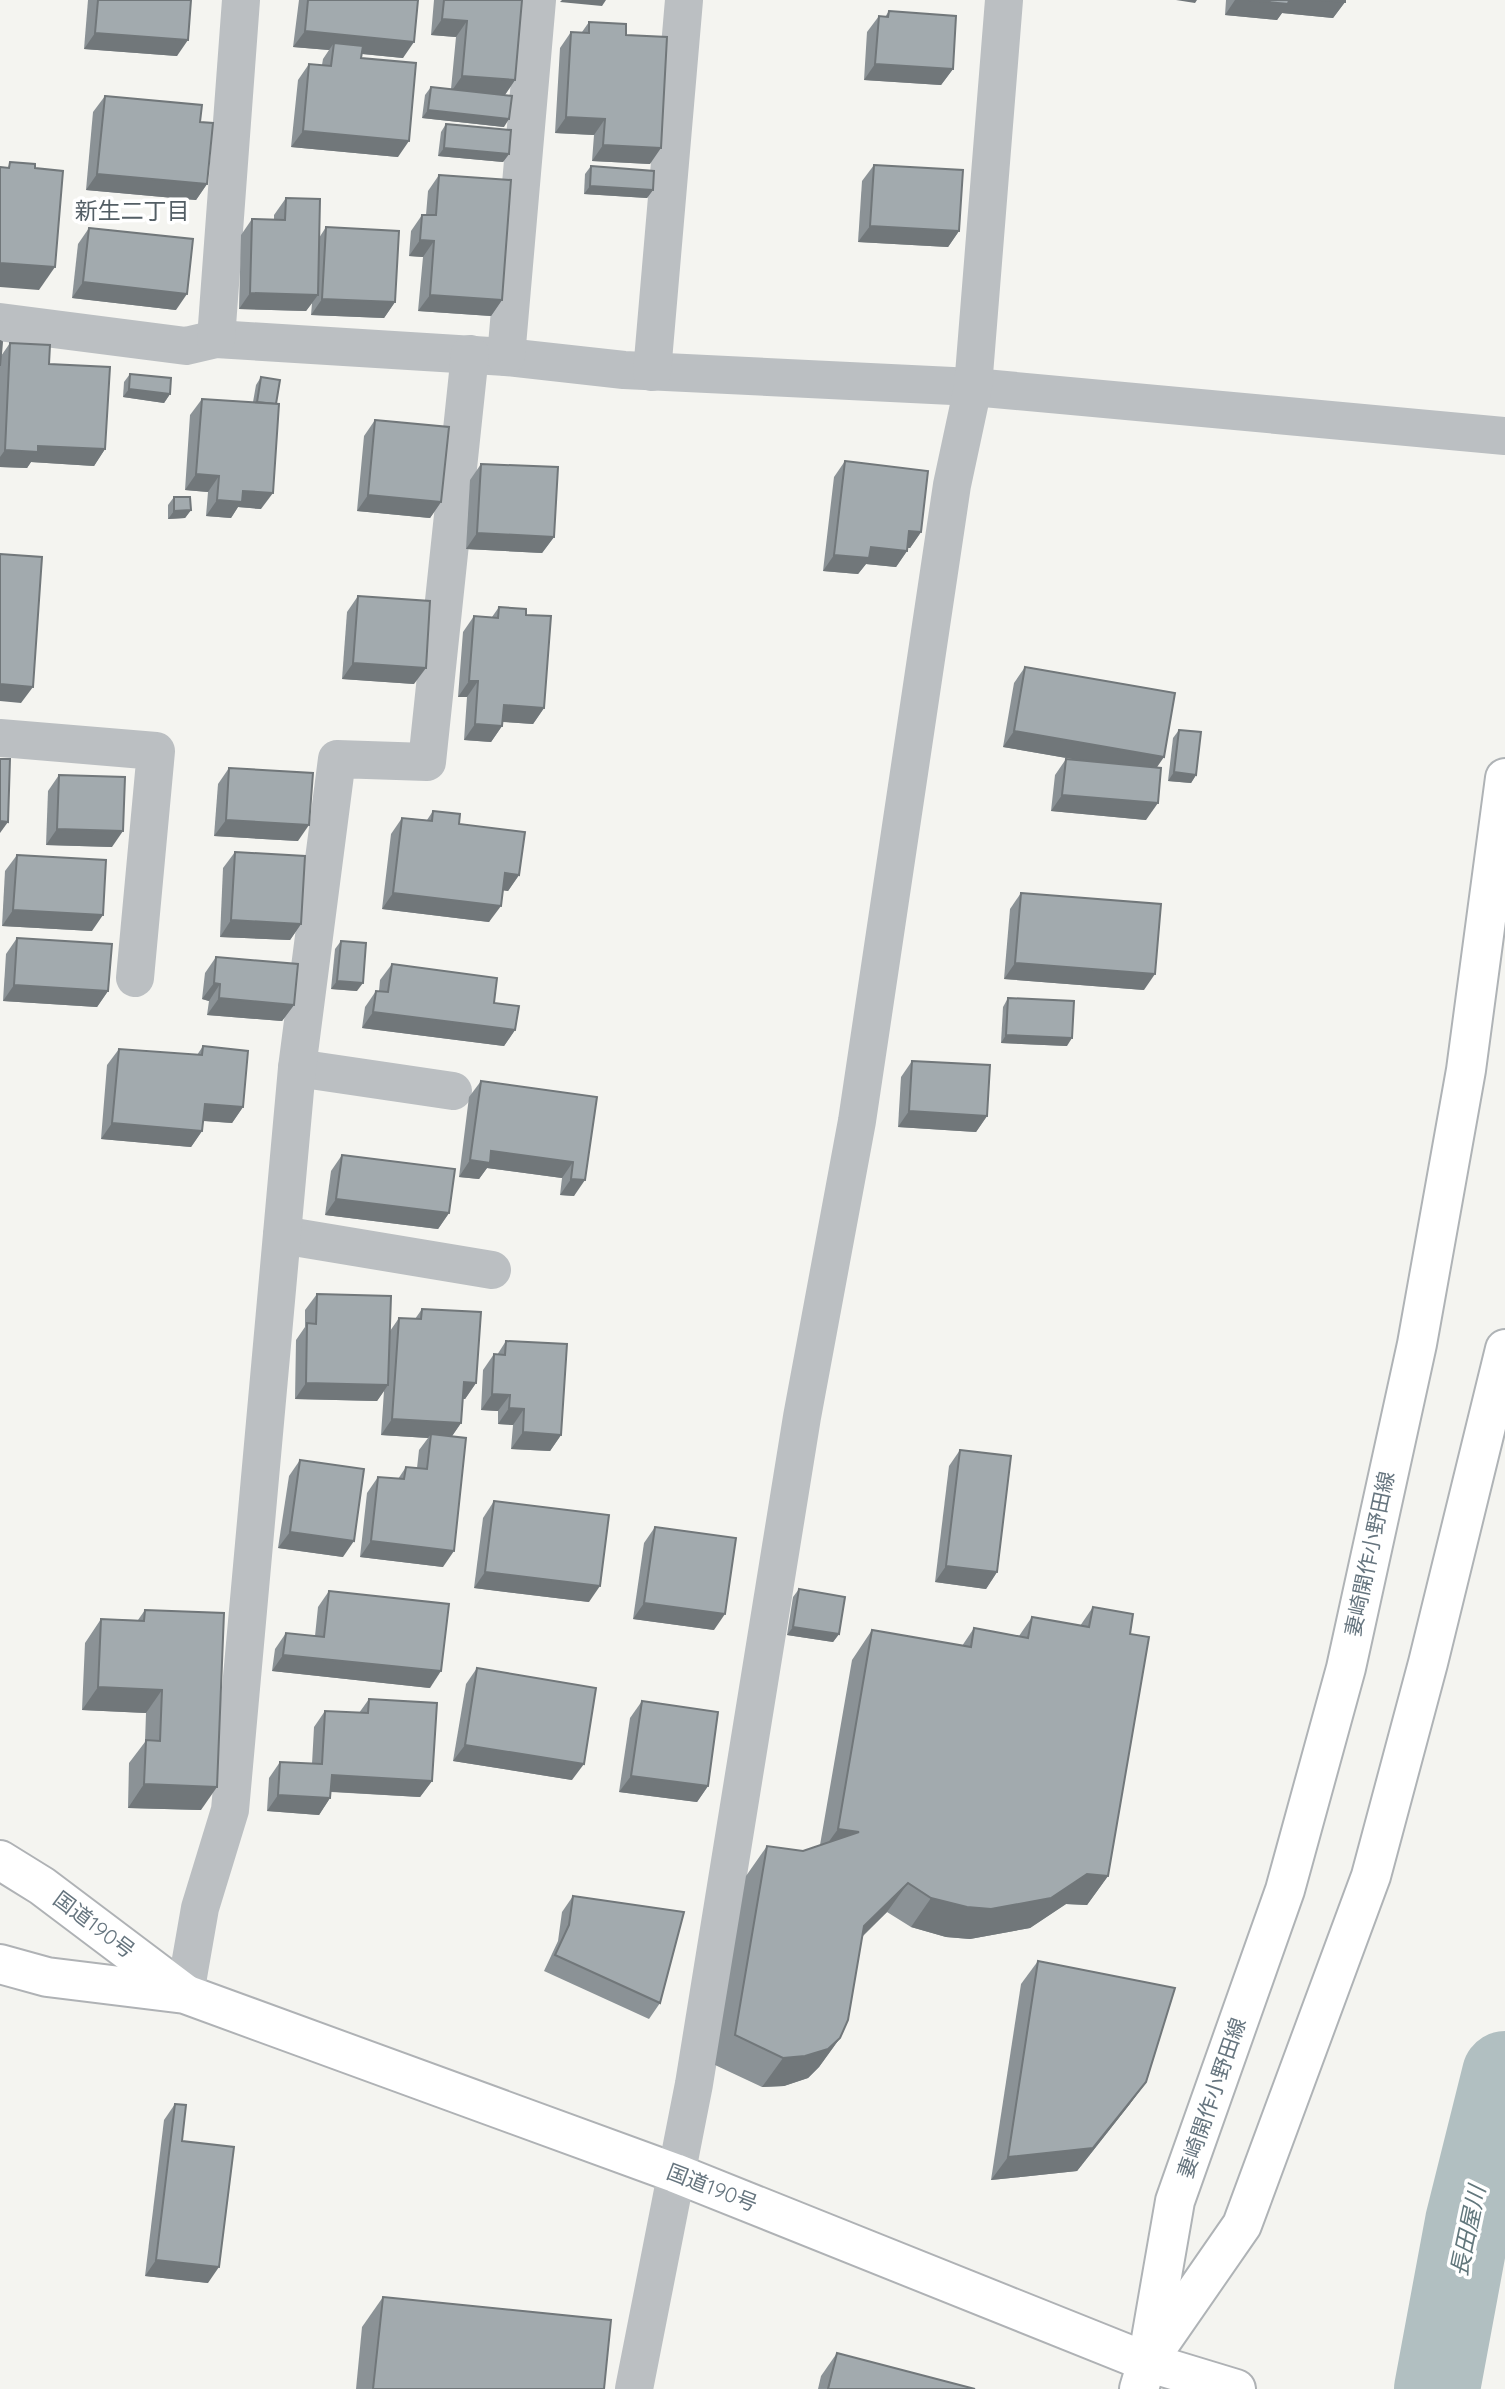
<svg xmlns="http://www.w3.org/2000/svg" width="1505" height="2389" font-family="Quicksand,'Noto Sans JP',sans-serif">
<style>
.lines{fill:none;stroke-linecap:round;stroke-linejoin:round}
.river{stroke:#b1bfc1;stroke-width:86}
.major-casing{stroke:#afb3b6;stroke-width:42}
.highway-casing{stroke:#afb2b5;stroke-width:42}
.minor{stroke:#bbbfc2;stroke-width:38}
.major{stroke:#fff;stroke-width:38}
.highway{stroke:#fff;stroke-width:38}
.wall{fill:#8b9296}
.shaded-wall{fill:#71777a}
.building{fill:#a2aaae;stroke:#71777a;stroke-width:2}
.labels{text-anchor:middle;stroke-width:7;stroke-linejoin:round;paint-order:stroke}
.street-label{font-size:21px;fill:#66757f;stroke:#fff}
.neighbourhood-label{font-size:23px;fill:#535e65;stroke:#fff}
.water-label{font-size:23px;font-style:italic;fill:#62777c;stroke:#fff}
</style>
<rect width="100%" height="100%" fill="#f4f4f0"/>
<g class="lines">
<polyline class="river" points="1437,2389 1468,2222 1505,2074"/>
<defs>
<g id="major">
<polyline points="1154,2352 1242,2225 1371,1876 1428,1663 1505,1349"/>
<polyline points="1139,2389 1147,2362 1175,2201 1285,1890 1346,1668 1417,1344 1466,1070 1505,778"/>
</g>
<g id="highway">
<polyline points="0,1860 42,1886 184,1993"/>
<polyline points="0,1964 47,1977 185,1994 675,2173 1147,2362 1236,2389"/>
</g>
</defs>
<use href="#major" class="major-casing"/>
<use href="#highway" class="highway-casing"/>
<g class="minor">
<polyline points="0,322 186,346 216,339 506,357 624,370 973,387 1505,436"/>
<polyline points="216,339 241,0"/>
<polyline points="506,357 537,0"/>
<polyline points="652,372 684,0"/>
<polyline points="0,738 156,751 135,978"/>
<polyline points="297,1068 453,1091"/>
<polyline points="282,1235 492,1270"/>
<polyline points="185,1994 200,1908 230,1810 297,1068 337,759 427,762 470,354"/>
<polyline points="634,2389 694,2084 802,1417 857,1121 952,485 973,387 1004,0"/>
</g>
<use href="#major" class="major"/>
<use href="#highway" class="highway"/>
</g>
<g class="wall">
<polygon points="88,0 191,0 177,56 84,49"/>
<polygon points="299,0 418,0 403,58 362,54 361,58 398,157 291,147 298,80 309,64 322,65 323,59 329,50 293,47"/>
<polygon points="434,0 522,0 515,80 505,95 504,127 422,118 425,95 431,87 451,89 456,37 431,35"/>
<polygon points="1226,0 1345,0 1345,2 1333,18 1282,13 1277,20 1225,15"/>
<polygon points="889,11 953,69 941,85 864,80 867,32 879,16 885,17"/>
<polygon points="589,22 626,35 650,164 592,161 594,135 555,133 560,48 571,32 582,32"/>
<polygon points="105,96 200,122 207,184 196,200 86,190 93,112"/>
<polygon points="446,124 509,154 503,162 438,156 441,132"/>
<polygon points="874,165 959,231 948,247 858,242 862,181"/>
<polygon points="591,166 653,190 647,198 584,194 585,174"/>
<polygon points="439,175 502,300 491,316 418,311 423,257 409,256 411,231 422,215 426,215 428,191"/>
<polygon points="286,198 319,238 326,227 395,302 384,318 311,315 312,303 306,311 239,309 241,235 252,219 274,219 274,215"/>
<polygon points="89,228 176,310 72,298 78,244"/>
<polygon points="0,341 1,356 10,343 49,364 105,449 94,466 31,462 27,468 0,467"/>
<polygon points="130,374 170,394 164,403 123,397 124,382"/>
<polygon points="261,377 261,509 238,507 231,518 206,516 208,492 185,490 190,415 202,399 253,402 256,385"/>
<polygon points="375,420 441,502 430,518 357,511 364,436"/>
<polygon points="845,461 921,532 910,548 907,548 907,551 896,567 866,564 858,574 823,571 834,477"/>
<polygon points="481,464 554,537 542,553 466,549 470,480"/>
<polygon points="174,497 191,510 185,518 168,519 168,505"/>
<polygon points="358,596 414,684 342,679 347,612"/>
<polygon points="499,607 526,615 544,708 533,724 503,722 502,726 491,742 464,740 467,697 458,697 463,632 474,616 492,617"/>
<polygon points="1025,667 1157,768 1146,820 1051,811 1055,775 1066,759 1084,761 1003,747 1014,683"/>
<polygon points="1179,730 1196,775 1191,783 1168,781 1173,738"/>
<polygon points="229,768 298,841 214,836 218,784"/>
<polygon points="59,775 112,847 46,845 48,791"/>
<polygon points="433,811 459,824 519,875 508,891 503,890 489,922 382,909 391,834 402,818 427,820"/>
<polygon points="235,852 301,924 290,940 220,937 223,868"/>
<polygon points="17,855 92,931 2,926 5,871"/>
<polygon points="1021,893 1144,990 1004,979 1010,909"/>
<polygon points="17,938 108,991 97,1007 3,1001 6,954"/>
<polygon points="341,941 357,991 331,989 335,949"/>
<polygon points="216,957 294,1005 282,1021 207,1015 209,1001 202,999 205,973"/>
<polygon points="392,964 515,1030 504,1046 362,1028 365,1007 376,991 379,991 380,980"/>
<polygon points="1008,998 1067,1046 1001,1043 1003,1007"/>
<polygon points="203,1046 243,1107 232,1123 203,1121 202,1131 191,1147 101,1139 107,1065 119,1049 197,1055"/>
<polygon points="912,1061 987,1116 976,1132 898,1127 901,1077"/>
<polygon points="481,1081 597,1097 574,1196 560,1195 562,1178 487,1168 479,1179 459,1177 469,1097"/>
<polygon points="342,1155 449,1213 438,1229 325,1215 331,1171"/>
<polygon points="317,1294 390,1331 399,1318 415,1319 422,1309 476,1383 465,1399 462,1399 461,1423 452,1436 443,1567 360,1557 367,1493 378,1477 398,1479 406,1467 417,1468 419,1450 428,1438 381,1435 384,1391 377,1401 295,1399 296,1340 305,1327 305,1310"/>
<polygon points="506,1341 561,1435 550,1451 511,1449 513,1425 498,1424 498,1411 481,1410 483,1370 494,1354 497,1355"/>
<polygon points="960,1450 997,1572 986,1589 935,1582 949,1466"/>
<polygon points="300,1460 343,1557 278,1548 289,1476"/>
<polygon points="494,1501 589,1602 474,1588 483,1518"/>
<polygon points="655,1527 714,1630 633,1619 644,1543"/>
<polygon points="799,1589 839,1634 833,1642 787,1635 793,1597"/>
<polygon points="329,1591 430,1688 272,1671 275,1649 286,1633 315,1636 318,1607"/>
<polygon points="1093,1607 1130,1634 1108,1876 1087,1905 1066,1904 1030,1928 970,1939 946,1937 911,1927 887,1912 862,1937 840,2038 819,2067 808,2078 784,2086 762,2087 715,2065 746,1876 767,1846 803,1851 820,1845 852,1660 872,1630 962,1646 974,1628 1019,1636 1032,1617 1080,1626"/>
<polygon points="145,1610 201,1810 128,1808 129,1763 145,1742 146,1713 82,1710 85,1643 101,1619 138,1620"/>
<polygon points="477,1668 572,1780 453,1761 466,1684"/>
<polygon points="369,1699 432,1781 420,1797 331,1792 330,1798 319,1815 267,1811 269,1778 280,1762 312,1764 314,1727 325,1711 359,1713"/>
<polygon points="642,1701 708,1786 697,1802 619,1792 630,1718"/>
<polygon points="573,1896 660,2003 649,2019 544,1971 558,1941 562,1912"/>
<polygon points="1038,1961 1146,2082 1129,2105 1077,2171 991,2180 1021,1984"/>
<polygon points="175,2104 182,2141 208,2283 145,2276 164,2120"/>
<polygon points="383,2297 604,2389 356,2389 362,2327"/>
<polygon points="837,2353 975,2389 818,2389 821,2376"/>
</g>
<g class="shaded-wall">
<polygon points="562,0 606,0 602,6 560,2"/>
<polygon points="1176,0 1197,0 1195,3"/>
<polygon points="1235,0 1321,0 1345,2 1333,18 1282,13 1277,20 1225,15"/>
<polygon points="442,19 467,21 456,37 431,35"/>
<polygon points="305,31 414,42 403,58 333,51 334,43 329,50 293,47"/>
<polygon points="95,33 188,40 177,56 84,49"/>
<polygon points="875,64 953,69 941,85 864,80"/>
<polygon points="462,76 515,80 504,96 451,92"/>
<polygon points="428,110 509,119 504,127 422,118"/>
<polygon points="566,117 605,119 594,135 555,133"/>
<polygon points="303,131 409,141 398,157 291,147"/>
<polygon points="603,145 661,148 650,164 592,161"/>
<polygon points="444,148 509,154 503,162 438,156"/>
<polygon points="97,174 207,184 196,200 86,190"/>
<polygon points="590,186 653,190 647,198 584,194"/>
<polygon points="870,226 959,231 948,247 858,242"/>
<polygon points="420,240 434,241 423,257 409,256"/>
<polygon points="0,263 55,267 39,290 0,287"/>
<polygon points="83,282 187,294 176,310 72,298"/>
<polygon points="250,293 318,295 306,311 239,309"/>
<polygon points="430,295 502,300 491,316 418,311"/>
<polygon points="322,299 395,302 384,318 311,315"/>
<polygon points="129,389 170,394 164,403 123,397"/>
<polygon points="38,446 105,449 94,466 31,462 27,468 0,467 0,457 5,450"/>
<polygon points="196,474 219,476 208,492 185,490"/>
<polygon points="243,491 273,493 261,509 238,507 231,518 206,516 217,500"/>
<polygon points="368,495 441,502 430,518 357,511"/>
<polygon points="191,510 185,518 168,519 174,511"/>
<polygon points="909,531 921,532 910,548 898,547"/>
<polygon points="477,533 554,537 542,553 466,549"/>
<polygon points="871,547 907,551 896,567 866,564 858,574 823,571 834,555"/>
<polygon points="353,663 426,668 414,684 342,679"/>
<polygon points="469,681 478,681 467,697 458,697"/>
<polygon points="0,684 33,687 21,703 0,701"/>
<polygon points="504,705 544,708 533,724 493,721"/>
<polygon points="475,724 502,726 491,742 464,740"/>
<polygon points="1014,731 1164,757 1153,773 1003,747"/>
<polygon points="1174,772 1196,775 1191,783 1168,781"/>
<polygon points="1062,795 1158,803 1146,820 1051,811"/>
<polygon points="226,820 309,825 298,841 214,836"/>
<polygon points="0,821 8,822 0,833"/>
<polygon points="57,829 123,831 112,847 46,845"/>
<polygon points="505,873 519,875 508,891 493,889"/>
<polygon points="393,893 501,906 489,922 382,909"/>
<polygon points="13,910 103,915 92,931 2,926"/>
<polygon points="231,920 301,924 290,940 220,937"/>
<polygon points="1015,963 1155,974 1144,990 1004,979"/>
<polygon points="337,981 363,983 357,991 331,989"/>
<polygon points="214,983 220,984 209,1001 202,999"/>
<polygon points="14,985 108,991 97,1007 3,1001"/>
<polygon points="219,998 294,1005 282,1021 207,1015"/>
<polygon points="373,1012 515,1030 504,1046 362,1028"/>
<polygon points="1006,1035 1072,1038 1067,1046 1001,1043"/>
<polygon points="205,1104 243,1107 232,1123 193,1120"/>
<polygon points="909,1111 987,1116 976,1132 898,1127"/>
<polygon points="112,1123 202,1131 191,1147 101,1139"/>
<polygon points="491,1151 573,1162 562,1178 487,1168 479,1179 459,1177 470,1160"/>
<polygon points="571,1179 585,1180 574,1196 560,1195"/>
<polygon points="336,1199 449,1213 438,1229 325,1215"/>
<polygon points="464,1382 476,1383 465,1399 452,1398"/>
<polygon points="306,1383 388,1385 377,1401 295,1399"/>
<polygon points="492,1394 510,1395 498,1411 481,1410"/>
<polygon points="509,1408 524,1409 513,1425 498,1424"/>
<polygon points="392,1419 461,1423 450,1439 431,1434 428,1438 381,1435"/>
<polygon points="523,1432 561,1435 550,1451 511,1449"/>
<polygon points="290,1532 354,1541 343,1557 278,1548"/>
<polygon points="371,1541 454,1551 443,1567 360,1557"/>
<polygon points="946,1566 997,1572 986,1589 935,1582"/>
<polygon points="485,1572 600,1586 589,1602 474,1588"/>
<polygon points="644,1603 725,1614 714,1630 633,1619"/>
<polygon points="793,1627 839,1634 833,1642 787,1635"/>
<polygon points="283,1655 441,1671 430,1688 272,1671"/>
<polygon points="98,1687 162,1690 146,1713 82,1710"/>
<polygon points="465,1745 584,1764 572,1780 453,1761"/>
<polygon points="332,1775 432,1781 420,1797 320,1791"/>
<polygon points="631,1776 708,1786 697,1802 619,1792"/>
<polygon points="144,1784 217,1787 201,1810 128,1808"/>
<polygon points="278,1795 330,1798 319,1815 267,1811"/>
<polygon points="838,1829 859,1832 817,1858"/>
<polygon points="1087,1874 1108,1876 1087,1905 1066,1904 1030,1928 970,1939 946,1937 911,1927 931,1898"/>
<polygon points="908,1883 887,1912 843,1955 864,1926"/>
<polygon points="840,2038 819,2067 808,2078 784,2086 762,2087 783,2058"/>
<polygon points="1146,2082 1129,2105 1077,2171 991,2180 1008,2157"/>
<polygon points="156,2260 219,2267 208,2283 145,2276"/>
</g>
<g class="building">
<polygon points="98,0 191,0 188,40 95,33"/>
<polygon points="308,0 418,0 414,42 305,31"/>
<polygon points="444,0 522,0 515,80 462,76 467,21 442,19"/>
<polygon points="1249,0 1289,0 1288,4"/>
<polygon points="1321,0 1345,0 1345,2"/>
<polygon points="889,11 956,16 953,69 875,64 879,16 888,17"/>
<polygon points="589,22 626,24 626,35 667,37 661,148 603,145 605,119 566,117 571,32 589,33"/>
<polygon points="334,43 363,46 361,58 416,63 409,141 303,131 309,64 331,66"/>
<polygon points="431,87 512,96 509,119 428,110"/>
<polygon points="105,96 202,105 200,122 213,123 207,184 97,174"/>
<polygon points="446,124 511,130 509,154 444,148"/>
<polygon points="10,162 35,164 35,168 63,171 55,267 0,263 0,167 9,168"/>
<polygon points="874,165 963,170 959,231 870,226"/>
<polygon points="591,166 654,171 653,190 590,186"/>
<polygon points="439,175 511,180 502,300 430,295 434,241 420,240 422,215 436,215"/>
<polygon points="286,198 320,199 318,295 250,293 252,219 285,220"/>
<polygon points="326,227 399,231 395,302 322,299"/>
<polygon points="89,228 193,239 187,294 83,282"/>
<polygon points="0,341 2,342 0,366"/>
<polygon points="10,343 50,345 49,364 110,367 105,449 38,446 38,452 5,450"/>
<polygon points="130,374 171,378 170,394 129,389"/>
<polygon points="261,377 280,380 276,404 257,402"/>
<polygon points="202,399 279,404 273,493 243,491 242,502 217,500 219,476 196,474"/>
<polygon points="375,420 449,427 441,502 368,495"/>
<polygon points="845,461 928,471 921,532 909,531 907,551 871,547 869,558 834,555"/>
<polygon points="481,464 558,467 554,537 477,533"/>
<polygon points="174,497 190,497 191,510 174,511"/>
<polygon points="0,554 42,557 33,687 0,684"/>
<polygon points="358,596 430,601 426,668 353,663"/>
<polygon points="499,607 526,609 526,615 551,616 544,708 504,705 502,726 475,724 478,681 469,681 474,616 498,618"/>
<polygon points="1025,667 1175,693 1164,757 1014,731"/>
<polygon points="1179,730 1201,732 1196,775 1174,772"/>
<polygon points="0,759 10,759 8,822 0,821"/>
<polygon points="1066,759 1161,768 1158,803 1062,795"/>
<polygon points="229,768 313,773 309,825 226,820"/>
<polygon points="59,775 125,777 123,831 57,829"/>
<polygon points="433,811 460,814 459,824 525,832 519,875 505,873 501,906 393,893 402,818 432,821"/>
<polygon points="235,852 305,856 301,924 231,920"/>
<polygon points="17,855 106,860 103,915 13,910"/>
<polygon points="1021,893 1161,904 1155,974 1015,963"/>
<polygon points="17,938 112,944 108,991 14,985"/>
<polygon points="341,941 366,943 363,983 337,981"/>
<polygon points="216,957 298,964 294,1005 219,998 220,984 214,983"/>
<polygon points="392,964 497,978 494,1003 519,1006 515,1030 373,1012 376,991 388,992"/>
<polygon points="1008,998 1074,1001 1072,1038 1006,1035"/>
<polygon points="203,1046 248,1051 243,1107 205,1104 202,1131 112,1123 119,1049 202,1055"/>
<polygon points="912,1061 990,1065 987,1116 909,1111"/>
<polygon points="481,1081 597,1097 585,1180 571,1179 573,1162 491,1151 490,1163 470,1160"/>
<polygon points="342,1155 455,1169 449,1213 336,1199"/>
<polygon points="317,1294 391,1296 388,1385 306,1383 307,1323 316,1324"/>
<polygon points="422,1309 481,1312 476,1383 464,1382 461,1423 392,1419 399,1318 421,1319"/>
<polygon points="506,1341 567,1344 561,1435 523,1432 524,1409 509,1408 510,1395 492,1394 494,1354 505,1355"/>
<polygon points="431,1434 466,1438 454,1551 371,1541 378,1477 404,1479 406,1467 427,1469"/>
<polygon points="960,1450 1011,1456 997,1572 946,1566"/>
<polygon points="300,1460 364,1469 354,1541 290,1532"/>
<polygon points="494,1501 609,1515 600,1586 485,1572"/>
<polygon points="655,1527 736,1538 725,1614 644,1603"/>
<polygon points="799,1589 845,1597 839,1634 793,1627"/>
<polygon points="329,1591 449,1604 441,1671 283,1655 286,1633 324,1637"/>
<polygon points="1093,1607 1133,1614 1130,1634 1149,1637 1108,1876 1087,1874 1051,1898 991,1909 967,1907 931,1898 908,1883 864,1926 848,2020 840,2038 828,2049 805,2056 783,2058 735,2035 767,1846 803,1851 859,1832 838,1829 872,1630 971,1647 974,1628 1028,1638 1032,1617 1089,1627"/>
<polygon points="145,1610 224,1613 217,1787 144,1784 146,1740 160,1741 162,1690 98,1687 101,1619 144,1621"/>
<polygon points="477,1668 596,1688 584,1764 465,1745"/>
<polygon points="369,1699 437,1703 432,1781 332,1775 330,1798 278,1795 280,1762 322,1764 325,1711 368,1713"/>
<polygon points="642,1701 718,1712 708,1786 631,1776"/>
<polygon points="573,1896 684,1912 660,2003 555,1955 569,1925"/>
<polygon points="1038,1961 1175,1988 1146,2082 1093,2148 1008,2157"/>
<polygon points="175,2104 186,2105 182,2141 234,2147 219,2267 156,2260"/>
<polygon points="383,2297 611,2320 604,2389 373,2389"/>
<polygon points="837,2353 975,2389 828,2389"/>
</g>
<g class="labels">
<g class="street-label">
<text transform="translate(1370 1554) rotate(-78)" y="7">妻崎開作小野田線</text>
<text transform="translate(94 1925) rotate(37)" y="7">国道190号</text>
<text transform="translate(1212 2098) rotate(-71)" y="7">妻崎開作小野田線</text>
<text transform="translate(712 2188) rotate(21)" y="7">国道190号</text>
</g>
<g class="neighbourhood-label">
<text x="132" y="219">新生二丁目</text>
</g>
<g class="water-label">
<text transform="translate(1468 2231) rotate(-78)" y="8">長田屋川</text>
</g>
</g>
</svg>
